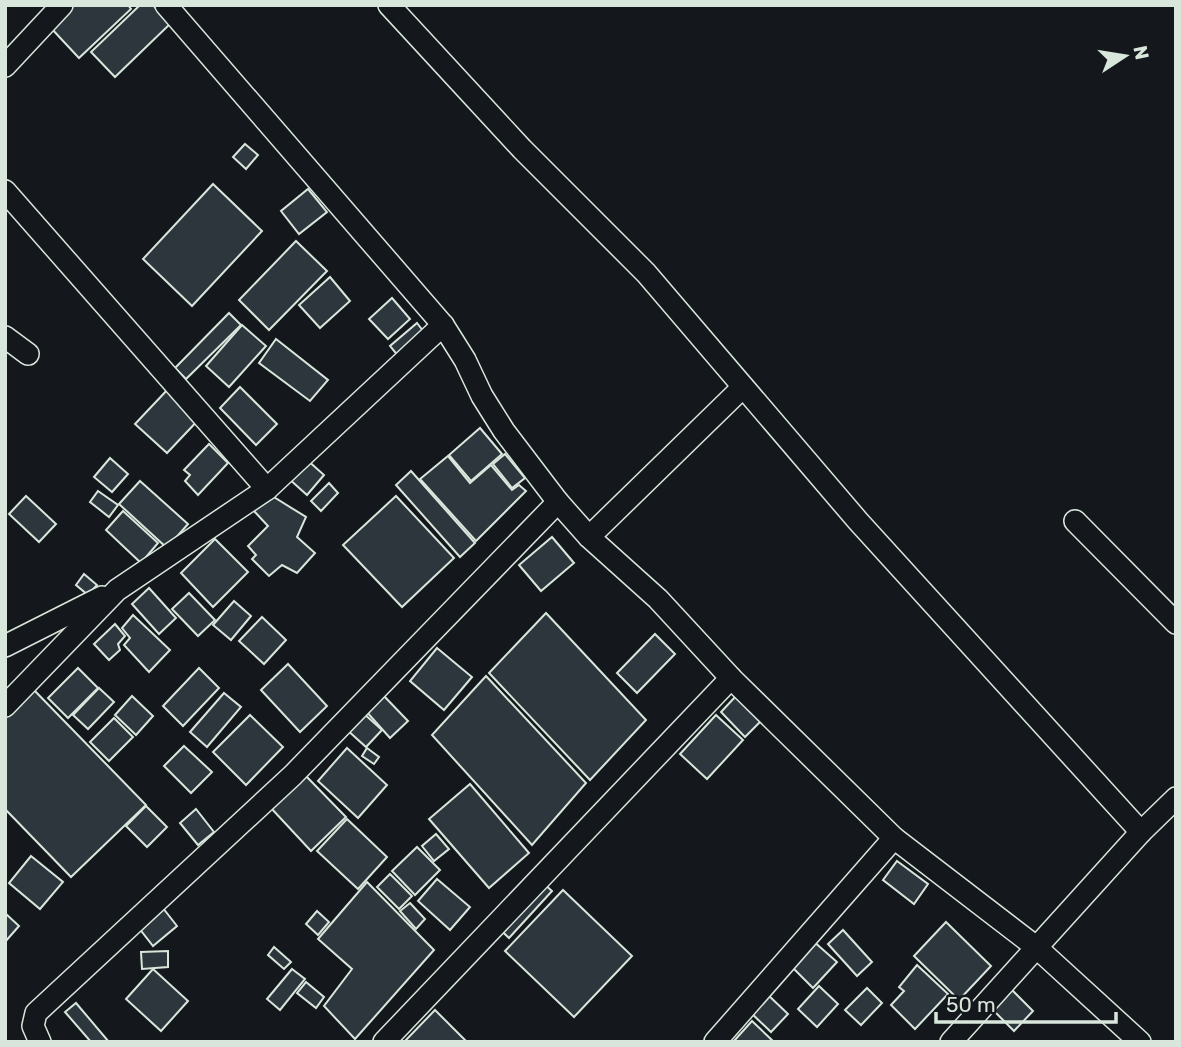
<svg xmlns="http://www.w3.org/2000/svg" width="1181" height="1047" font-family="Rubik,sans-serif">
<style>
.building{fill:#2c363c;stroke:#d8e6dc;stroke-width:2}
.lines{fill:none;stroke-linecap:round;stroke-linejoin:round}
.minor-casing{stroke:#d8e6dc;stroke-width:24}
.minor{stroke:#14181c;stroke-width:21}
</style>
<rect width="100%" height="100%" fill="#14181c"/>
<g class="building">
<polygon points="73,5 128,5 131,9 79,58 50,27"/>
<polygon points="140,5 153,5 170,24 115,77 91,52"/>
<polygon points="245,144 258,155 246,169 233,157"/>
<polygon points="213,184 262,231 192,306 143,259"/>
<polygon points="308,189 327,212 299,234 281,211"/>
<polygon points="296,241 327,271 269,330 239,300"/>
<polygon points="330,277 350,301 320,328 299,305"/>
<polygon points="392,298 410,319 388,339 369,319"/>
<polygon points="229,313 241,325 186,379 175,368"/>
<polygon points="417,323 434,345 407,367 390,346"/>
<polygon points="242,325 266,346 229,387 206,366"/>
<polygon points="276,339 328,380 310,401 259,363"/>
<polygon points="170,387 202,416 167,453 135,424"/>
<polygon points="240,387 277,424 256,445 220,408"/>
<polygon points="480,428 502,454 471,481 449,455"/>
<polygon points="209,444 228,463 198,495 185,481 190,475 184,470"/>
<polygon points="505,454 525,478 512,488 493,464"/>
<polygon points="448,456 470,483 491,465 512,490 519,485 526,491 476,541 420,479"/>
<polygon points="110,458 128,474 112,492 94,477"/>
<polygon points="305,458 324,475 307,495 288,478"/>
<polygon points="411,471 475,543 460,557 396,485"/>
<polygon points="140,481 188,524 167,548 119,504"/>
<polygon points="329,483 338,493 321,511 311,501"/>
<polygon points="98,491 118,505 109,517 90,502"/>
<polygon points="269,494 306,517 297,537 315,553 297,573 282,565 269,576 252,559 256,555 248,546 268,526 253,510"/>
<polygon points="26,496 56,524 39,542 9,514"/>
<polygon points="396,496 454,558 402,607 343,545"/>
<polygon points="123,511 158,543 141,563 106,530"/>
<polygon points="552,537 574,563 541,591 519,565"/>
<polygon points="215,539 248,572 213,607 181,573"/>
<polygon points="84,574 97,585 88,595 76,585"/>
<polygon points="149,588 176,618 159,634 132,604"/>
<polygon points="189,593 215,620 198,636 172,609"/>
<polygon points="234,601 251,616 231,640 213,625"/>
<polygon points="546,613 646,720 590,780 489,673"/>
<polygon points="133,615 170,650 149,672 124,645 130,638 122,628"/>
<polygon points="262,617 286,640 264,664 239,641"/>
<polygon points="115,624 125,636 118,644 120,650 109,660 94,644"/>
<polygon points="655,634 675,654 637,693 617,673"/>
<polygon points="437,648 472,677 444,710 410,681"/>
<polygon points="288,664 327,706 300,732 261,690"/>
<polygon points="78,668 98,688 68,718 48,698"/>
<polygon points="199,668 219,688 183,726 163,706"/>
<polygon points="486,676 586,783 532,845 432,735"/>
<polygon points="32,688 146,805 71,877 5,809 5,715"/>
<polygon points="99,688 114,702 88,729 73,715"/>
<polygon points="224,693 241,707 207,747 190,732"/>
<polygon points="382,694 408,721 390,738 365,710"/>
<polygon points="132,696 153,716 136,735 115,715"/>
<polygon points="736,696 761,721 745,737 721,712"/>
<polygon points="362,712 382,730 366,747 346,729"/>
<polygon points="250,715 283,747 246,785 213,752"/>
<polygon points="716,715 743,740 707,779 680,754"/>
<polygon points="114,718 133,737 109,761 90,742"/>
<polygon points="184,746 212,772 191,793 164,766"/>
<polygon points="347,748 387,785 358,818 318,781"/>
<polygon points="367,748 379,757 374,764 362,756"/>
<polygon points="304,774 346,817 311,851 270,807"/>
<polygon points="470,784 529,853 489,888 429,819"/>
<polygon points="146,806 167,827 147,847 126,826"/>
<polygon points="196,809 214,832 198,845 180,823"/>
<polygon points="347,819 387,857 358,889 317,851"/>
<polygon points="436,834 449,849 434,861 422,846"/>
<polygon points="417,847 440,870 415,895 392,871"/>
<polygon points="31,856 63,882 40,909 9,883"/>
<polygon points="897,861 928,884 914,904 883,880"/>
<polygon points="390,874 412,896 399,909 377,887"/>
<polygon points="533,874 552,891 509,938 490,920"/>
<polygon points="437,879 470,907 450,930 418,901"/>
<polygon points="367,882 434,950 355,1039 324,1006 352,969 318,939"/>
<polygon points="563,890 632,956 574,1017 505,951"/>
<polygon points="159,903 177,926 153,946 135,923"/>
<polygon points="410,903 425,919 416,929 400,911"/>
<polygon points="317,911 329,922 318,935 306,924"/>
<polygon points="5,913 19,926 5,942"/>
<polygon points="946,922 991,966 959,1000 914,956"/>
<polygon points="843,930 872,962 857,976 828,944"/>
<polygon points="812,940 837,962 813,988 789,964"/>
<polygon points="274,947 291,962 284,969 268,955"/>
<polygon points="168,951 168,967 142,969 141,952"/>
<polygon points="917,965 948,994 915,1029 891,1005 904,991 899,987"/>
<polygon points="153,969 188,1001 161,1031 126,999"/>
<polygon points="292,969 305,979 280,1010 267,999"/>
<polygon points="306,982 324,997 316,1008 297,993"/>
<polygon points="819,986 838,1004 817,1027 798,1009"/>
<polygon points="867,988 882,1003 861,1025 845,1010"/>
<polygon points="1010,988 1033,1011 1014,1031 991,1008"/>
<polygon points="766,993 788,1014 771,1032 749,1011"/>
<polygon points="76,1003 109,1042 91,1042 65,1012"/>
<polygon points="435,1010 467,1042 404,1042"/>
<polygon points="752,1021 774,1042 733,1042"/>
</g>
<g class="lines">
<defs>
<g id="minor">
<polyline points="166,5 443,325 465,360 482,396 504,431 558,502 589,537 658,599 731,678 894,838 1036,947 1140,1042"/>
<polyline points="389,5 522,149 646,273 858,521 1141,832"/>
<polyline points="5,66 62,5"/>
<polyline points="5,191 267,489"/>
<polyline points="5,337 28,354"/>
<polyline points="1075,521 1176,623"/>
<polyline points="589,537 743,387"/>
<polyline points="5,646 102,597"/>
<polyline points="5,706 117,590 267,489 443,325"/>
<polyline points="40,1042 33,1026 36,1013 293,775 558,502"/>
<polyline points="384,1042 731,678"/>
<polyline points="715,1042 894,838"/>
<polyline points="951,1042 1141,832 1176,798"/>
</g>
</defs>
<use href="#minor" class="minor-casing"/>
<use href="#minor" class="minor"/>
</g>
<rect width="1181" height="1047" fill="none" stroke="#d8e6dc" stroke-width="14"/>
<g transform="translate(1125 56) rotate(78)" stroke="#14181c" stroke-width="5" paint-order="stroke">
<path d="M0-5L12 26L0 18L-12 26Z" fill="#d8e6dc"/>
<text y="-10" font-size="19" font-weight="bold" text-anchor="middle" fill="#d8e6dc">N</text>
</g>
<path d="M936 1012v10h180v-10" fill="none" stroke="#d8e6dc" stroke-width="3.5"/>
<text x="946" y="1012" font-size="21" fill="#d8e6dc" stroke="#14181c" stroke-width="5" paint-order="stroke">50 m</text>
</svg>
